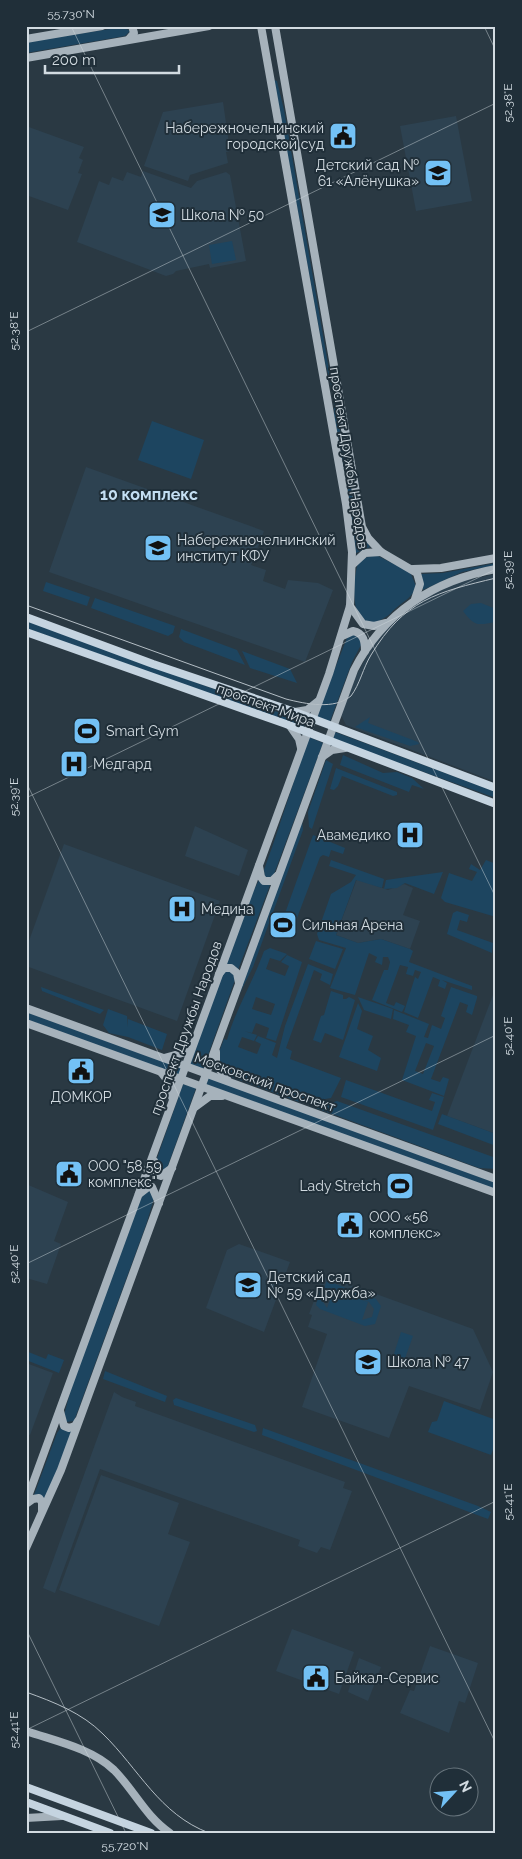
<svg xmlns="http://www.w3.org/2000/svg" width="522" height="1859" font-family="Raleway,sans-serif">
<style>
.built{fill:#2d4251}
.green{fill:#1d4560;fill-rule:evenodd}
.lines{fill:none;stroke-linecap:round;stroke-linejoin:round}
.secondary{stroke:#a6b2bb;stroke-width:8}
.primary{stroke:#c5d4e0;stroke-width:8}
.tram{stroke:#b4bec5;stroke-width:1}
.ticks{fill:none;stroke:#d2dbe1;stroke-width:1;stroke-opacity:0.45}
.labels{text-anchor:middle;stroke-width:4;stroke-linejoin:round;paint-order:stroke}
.poi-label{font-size:14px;fill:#d2dbe1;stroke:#202f39;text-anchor:start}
.street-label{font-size:14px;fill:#d2dbe1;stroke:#202f39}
.quarter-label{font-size:16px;font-weight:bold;fill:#c4dff3;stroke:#202f39}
.neatline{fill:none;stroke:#d2dbe1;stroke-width:2}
.ticks-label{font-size:12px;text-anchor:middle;fill:#d2dbe1}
</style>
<rect width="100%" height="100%" fill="#2a3943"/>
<g class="built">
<polygon points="223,102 230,151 226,152 228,163 190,175 188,181 144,166 163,112"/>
<polygon points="456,116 472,201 416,211 400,126"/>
<polygon points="26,126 84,147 79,158 83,160 78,173 82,174 68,210 26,195"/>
<polygon points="143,171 191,188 197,181 226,172 230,175 246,261 210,268 209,264 176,271 173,274 166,276 77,242 99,181 109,185 112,177 123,181 127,172 141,177"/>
<polygon points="86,467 264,531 251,565 266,570 263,581 285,589 288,580 318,583 333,590 305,662 49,572"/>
<polygon points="496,574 496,782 346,725 341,715 356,676 372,647 387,628 409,607 453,583"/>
<polygon points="195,826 248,850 239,876 185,856"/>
<polygon points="64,844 220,901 177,1021 26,966 26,949"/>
<polygon points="357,879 388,890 404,884 413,888 403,915 420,921 410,949 381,939 358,943 336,935"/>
<polygon points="496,987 496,1134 447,1116"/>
<polygon points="26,1184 68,1202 54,1241 61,1244 47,1284 26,1278"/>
<polygon points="239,1244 290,1262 264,1332 206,1308 227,1250"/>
<polygon points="323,1277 328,1279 329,1277 473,1329 493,1372 480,1410 409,1386 389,1438 302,1407 327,1334 308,1327 312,1315 309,1314"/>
<polygon points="26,1363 53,1373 30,1435 26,1434"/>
<polygon points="114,1392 122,1397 136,1402 135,1406 345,1482 343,1488 352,1491 330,1550 321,1547 317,1553 298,1546 300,1540 100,1469 55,1593 43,1588"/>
<polygon points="101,1475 179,1503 168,1534 190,1542 159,1626 59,1590"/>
<polygon points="292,1629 354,1652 339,1694 276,1671"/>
<polygon points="430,1646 478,1663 465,1703 459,1701 449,1733 400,1713 410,1690 414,1691"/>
<polygon points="359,1658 381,1667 368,1701 348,1692"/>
</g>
<g class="green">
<polygon points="123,27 130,31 125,36 26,53 26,42"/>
<polygon points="274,80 277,81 284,110 333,393 325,362"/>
<polygon points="232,241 236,260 212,264 209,245"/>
<polygon points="334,399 359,530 370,547 356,553 347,483 334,416"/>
<polygon points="152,421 204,440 191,479 138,460"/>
<path d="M 376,555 L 410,572 L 416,586 C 413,597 405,600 396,608 C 392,611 389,616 384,618 C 349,640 352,581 358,563 L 364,558 Z"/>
<polygon points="496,563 496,565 462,572 423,590 421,574 443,573"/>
<polygon points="46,582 90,597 87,606 43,591"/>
<polygon points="95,598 175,626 173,633 168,636 91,608"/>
<path d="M 481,603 L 496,609 L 496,622 C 477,625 475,627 463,611 L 471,604 Z"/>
<polygon points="26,621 305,722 303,729 26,628"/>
<polygon points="181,629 237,650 245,665 184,642 179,637"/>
<polygon points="353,634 360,639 361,645 352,662 329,724 315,719 347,638"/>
<polygon points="242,651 290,669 297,683 250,668"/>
<polygon points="370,717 368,723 418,742 419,744 410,746 355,727"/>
<polygon points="335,732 496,792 496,798 332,739"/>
<path d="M 309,737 L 323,743 L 274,874 L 271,878 L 265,878 L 264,870 C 280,826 293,782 309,737 Z"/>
<polygon points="343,755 383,773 397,772 412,778 424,789 412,785 409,792 340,765"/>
<polygon points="326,760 333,764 312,829 309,827 308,812"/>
<polygon points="336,768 397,792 397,795 393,796 342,776 338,786 334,790 330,789"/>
<polygon points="302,820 303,830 253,967 238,997"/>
<polygon points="313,835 345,848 343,854 331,850 329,857 323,855 320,857 294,926 283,919"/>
<polygon points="331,860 384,879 382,888 356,880 336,935 358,943 381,939 410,949 413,951 409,962 472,986 472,990 442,980 447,983 445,989 438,986 440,980 433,977 418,1018 404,1012 415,977 418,979 421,972 415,970 413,976 406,974 408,967 400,965 386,1003 394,1006 396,1002 405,1006 402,1012 372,1000 384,970 388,970 390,962 388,957 383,957 382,965 375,962 377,957 369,953 355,995 330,988 346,948 319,940 317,934 331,894 351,882 356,875 329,866"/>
<polygon points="486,860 496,864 496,917 445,902 441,898 449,873 472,881 477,872 469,869 471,864 480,870"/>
<polygon points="443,872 434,894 405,883 397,888 384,889 386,880"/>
<polygon points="259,880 270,885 238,970 234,966 225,966 250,898"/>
<polygon points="457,911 469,915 467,922 460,920 457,930 493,943 492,953 447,934 453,913"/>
<polygon points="316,941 343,949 335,969 309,959"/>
<path d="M 270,948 L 287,954 L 280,961 L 270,958 L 266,969 L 285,976 L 289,966 L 281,962 L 287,955 L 302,962 L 276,1041 L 266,1038 L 269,1028 L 256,1023 L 252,1033 L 244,1031 L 257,1035 L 254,1041 L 242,1037 L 238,1047 L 257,1054 L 261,1044 L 255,1041 L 258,1036 L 276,1043 L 272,1055 L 277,1058 L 285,1026 L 308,964 L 333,974 L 330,985 L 320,980 L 322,974 L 314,970 L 286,1048 L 292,1051 L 290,1059 L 341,1078 L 331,1098 L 302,1103 L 226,1075 L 219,1066 L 219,1052 L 224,1039 L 227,1040 C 236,1008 253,982 264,951 ZM 256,997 L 275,1004 L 271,1015 L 252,1009 Z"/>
<polygon points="229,969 236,977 203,1069 190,1064 222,973"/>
<polygon points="41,987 104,1010 100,1014 42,991"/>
<path d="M 451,987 L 477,996 L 477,998 L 472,1015 L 466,1012 L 468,1005 L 460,1002 L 431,1079 L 440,1082 L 443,1077 L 449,1079 L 444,1096 L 402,1080 L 416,1036 L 406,1032 L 409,1025 L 393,1019 L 394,1010 L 429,1024 L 424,1037 L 428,1038 L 432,1025 L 441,1029 L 445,1018 L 441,1016 ZM 426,1043 L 434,1046 L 423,1074 L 415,1071 Z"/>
<polygon points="331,991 343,995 343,999 346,999 349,997 355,1000 343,1040 325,1033 321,1043 313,1040 321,1016 324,1015"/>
<polygon points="358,997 393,1009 391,1019 364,1010"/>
<polygon points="358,1003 362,1011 357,1029 373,1036 368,1050 381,1058 377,1071 339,1057"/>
<polygon points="108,1009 127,1016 128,1027 128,1019 167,1034 162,1050 128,1037 109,1033 103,1025"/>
<polygon points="26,1012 181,1068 179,1075 26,1019"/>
<polygon points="207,1077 496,1183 496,1190 205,1084"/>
<polygon points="346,1080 432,1111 435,1102 429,1100 432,1093 444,1097 433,1130 341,1097"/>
<polygon points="183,1084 196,1088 167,1168 160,1172 156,1171 155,1164"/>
<polygon points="337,1101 496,1158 496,1169 479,1168 316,1108"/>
<polygon points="442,1114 496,1134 496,1146 438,1124"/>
<polygon points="149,1190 154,1198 146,1225 74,1421 66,1422 64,1415 73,1382 143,1193"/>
<path d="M 327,1281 L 376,1299 L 381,1306 L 375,1324 L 365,1326 L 320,1309 L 316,1305 L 320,1289 L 324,1288 ZM 335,1289 L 369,1302 L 374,1309 L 372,1317 L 362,1320 L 368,1302 L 334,1290 L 327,1308 L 321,1299 L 327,1290 Z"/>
<polygon points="401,1332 413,1336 404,1361 393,1357"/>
<polygon points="26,1351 46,1359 48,1354 64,1360 59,1373 26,1360"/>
<polygon points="105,1371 167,1396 165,1402 103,1379"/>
<polygon points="176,1398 255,1425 257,1431 254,1432 174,1405 173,1400"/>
<polygon points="444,1401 496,1420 496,1442 491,1455 428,1432 432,1422 437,1421"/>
<polygon points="62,1426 74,1430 45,1499 39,1495 34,1495 57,1433"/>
<polygon points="263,1428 478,1506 491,1512 488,1519 262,1435"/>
</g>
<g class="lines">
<g class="secondary">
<polyline points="275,26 362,527 368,538 381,552 417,573 420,584 415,599"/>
<polyline points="26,39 102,26"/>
<polyline points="129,39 134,33 132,26"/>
<polyline points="26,58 209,26"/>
<polyline points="353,564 365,553 381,552"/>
<polyline points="413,569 441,568 496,558"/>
<polyline points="350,606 363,624 374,626 386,623"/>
<path d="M 342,636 L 353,631 C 364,633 365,642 365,651"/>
<polyline points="295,712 307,710 317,702"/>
<polyline points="290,726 299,739 301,748"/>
<polyline points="322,757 332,750 345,748"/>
<polyline points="259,866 261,877 264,881 272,881 277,876"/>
<polyline points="219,974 224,968 231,968 237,973 239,983"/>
<polyline points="26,1008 496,1179"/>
<polyline points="26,1023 496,1193"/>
<polyline points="216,1052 216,1065 227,1079"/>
<polyline points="164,1058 186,1052 191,1045"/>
<polyline points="161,1072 171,1085 172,1097"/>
<polyline points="195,1107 210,1096 222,1096"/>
<polyline points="154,1161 152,1168 155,1174 161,1176 172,1168"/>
<polyline points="139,1194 148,1187 152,1187 159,1203"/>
<polyline points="60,1411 64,1426 69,1428 75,1426 78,1421"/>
<polyline points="26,1502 329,674 350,606 352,552 346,504 261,26"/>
<polyline points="26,1504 33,1499 39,1498 42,1502 42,1510"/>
<path d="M 26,1548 L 61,1470 L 354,670 C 383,613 434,580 496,569"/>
<path d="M 26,1731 C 55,1741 91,1748 114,1770 C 134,1790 146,1817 170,1833"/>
<polyline points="26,1818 62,1816"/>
</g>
<g class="primary">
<polyline points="26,617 153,664 295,712 496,788"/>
<polyline points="26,632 286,724 496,804"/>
<polyline points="26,1787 151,1833"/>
<polyline points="26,1802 110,1833"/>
</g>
<g class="tram">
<path d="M 26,605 L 286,699 C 306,704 334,710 351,696 C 360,684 363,668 371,655 C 404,600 437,592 496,578"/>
<path d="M 26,1692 C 54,1702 82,1713 103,1734 C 139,1769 159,1814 209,1833"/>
</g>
</g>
<path class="ticks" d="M 71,26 L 496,898M 484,26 L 496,51M 26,332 L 496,103M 26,782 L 496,1744M 26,798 L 496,569M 26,1264 L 496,1035M 26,1629 L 126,1833M 26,1730 L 496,1501"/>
<defs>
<symbol id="civic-square" viewBox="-11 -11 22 22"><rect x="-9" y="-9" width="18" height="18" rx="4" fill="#73c1f5" stroke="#202f39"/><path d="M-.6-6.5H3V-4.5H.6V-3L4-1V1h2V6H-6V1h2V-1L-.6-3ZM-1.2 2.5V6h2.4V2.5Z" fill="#111"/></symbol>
<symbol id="school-square" viewBox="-11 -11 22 22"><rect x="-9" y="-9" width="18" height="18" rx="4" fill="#73c1f5" stroke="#202f39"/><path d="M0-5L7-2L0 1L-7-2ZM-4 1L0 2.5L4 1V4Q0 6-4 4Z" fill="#111"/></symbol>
<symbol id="university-square" viewBox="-11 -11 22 22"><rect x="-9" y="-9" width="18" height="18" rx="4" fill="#73c1f5" stroke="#202f39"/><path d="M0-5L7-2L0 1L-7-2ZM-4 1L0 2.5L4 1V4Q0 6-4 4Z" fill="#111"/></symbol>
<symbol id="stadium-square" viewBox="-11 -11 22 22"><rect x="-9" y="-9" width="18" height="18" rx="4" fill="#73c1f5" stroke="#202f39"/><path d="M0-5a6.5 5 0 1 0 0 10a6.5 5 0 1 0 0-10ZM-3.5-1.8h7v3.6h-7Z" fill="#111"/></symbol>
<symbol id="hospital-square" viewBox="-11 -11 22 22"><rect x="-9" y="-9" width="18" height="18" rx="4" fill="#73c1f5" stroke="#202f39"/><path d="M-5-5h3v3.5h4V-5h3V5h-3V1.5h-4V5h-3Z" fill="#111"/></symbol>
</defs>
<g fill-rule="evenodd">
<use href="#civic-square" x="327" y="120" width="32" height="32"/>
<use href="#school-square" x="422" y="157" width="32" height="32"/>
<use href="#school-square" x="146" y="199" width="32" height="32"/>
<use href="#university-square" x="142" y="532" width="32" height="32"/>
<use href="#stadium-square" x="71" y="715" width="32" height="32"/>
<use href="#hospital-square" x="58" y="748" width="32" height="32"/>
<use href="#hospital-square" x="394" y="819" width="32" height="32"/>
<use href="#hospital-square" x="166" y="893" width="32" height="32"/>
<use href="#stadium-square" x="267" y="909" width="32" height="32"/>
<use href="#civic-square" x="65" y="1055" width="32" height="32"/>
<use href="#civic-square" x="53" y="1158" width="32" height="32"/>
<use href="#stadium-square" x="384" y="1170" width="32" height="32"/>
<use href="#civic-square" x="334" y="1209" width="32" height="32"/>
<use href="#school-square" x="232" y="1269" width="32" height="32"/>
<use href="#school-square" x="352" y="1346" width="32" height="32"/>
<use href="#civic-square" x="300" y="1662" width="32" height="32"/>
</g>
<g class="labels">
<g class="poi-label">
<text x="324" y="133" text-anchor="end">Набережночелнинский<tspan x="324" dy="16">городской суд</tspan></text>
<text x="419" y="170" text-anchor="end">Детский сад №<tspan x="419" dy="16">61 «Алёнушка»</tspan></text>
<text x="181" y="220">Школа № 50</text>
<text x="177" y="545">Набережночелнинский<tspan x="177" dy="16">институт КФУ</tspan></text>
<text x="106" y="736">Smart Gym</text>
<text x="93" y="769">Медгард</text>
<text x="391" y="840" text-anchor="end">Авамедико</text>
<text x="201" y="914">Медина</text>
<text x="302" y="930">Сильная Арена</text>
<text x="81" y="1102" text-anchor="middle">ДОМКОР</text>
<text x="88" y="1171">ООО "58,59<tspan x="88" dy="16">комплекс"</tspan></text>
<text x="381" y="1191" text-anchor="end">Lady Stretch</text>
<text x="369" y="1222">ООО «56<tspan x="369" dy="16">комплекс»</tspan></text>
<text x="267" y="1282">Детский сад<tspan x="267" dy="16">№ 59 «Дружба»</tspan></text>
<text x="387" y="1367">Школа № 47</text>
<text x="335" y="1683">Байкал-Сервис</text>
</g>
<g class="street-label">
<text transform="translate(349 458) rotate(81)" y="5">проспект Дружбы Народов</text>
<text transform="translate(266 705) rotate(20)" y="5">проспект Мира</text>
<text transform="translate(186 1028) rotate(-70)" y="5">проспект Дружбы Народов</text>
<text transform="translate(265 1082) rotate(20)" y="5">Московский проспект</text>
</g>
<g class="quarter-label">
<text x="149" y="500">10 комплекс</text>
</g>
</g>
<rect width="522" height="1859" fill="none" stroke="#202f39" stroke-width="55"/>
<g transform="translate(454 1792) rotate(64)"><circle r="24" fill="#202f39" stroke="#67747c"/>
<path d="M0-4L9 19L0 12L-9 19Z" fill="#73c1f5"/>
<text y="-8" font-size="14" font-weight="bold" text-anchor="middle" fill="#d2dbe1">N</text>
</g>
<path d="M45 65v8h134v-8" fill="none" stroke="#d2dbe1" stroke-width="2.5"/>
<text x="52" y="65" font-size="15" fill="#d2dbe1" stroke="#202f39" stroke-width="4" paint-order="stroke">200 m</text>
<rect x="28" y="28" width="466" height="1804" class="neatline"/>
<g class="ticks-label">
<text x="71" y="18">55.730°N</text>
<text transform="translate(508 103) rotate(-90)" y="4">52.38°E</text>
<text transform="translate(14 331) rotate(-90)" y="4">52.38°E</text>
<text transform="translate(508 570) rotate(-90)" y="4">52.39°E</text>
<text transform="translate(14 797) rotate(-90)" y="4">52.39°E</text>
<text transform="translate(508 1036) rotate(-90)" y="4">52.40°E</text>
<text transform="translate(14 1264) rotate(-90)" y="4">52.40°E</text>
<text transform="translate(508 1502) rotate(-90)" y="4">52.41°E</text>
<text transform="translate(14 1730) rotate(-90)" y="4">52.41°E</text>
<text x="125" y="1850">55.720°N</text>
</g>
</svg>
